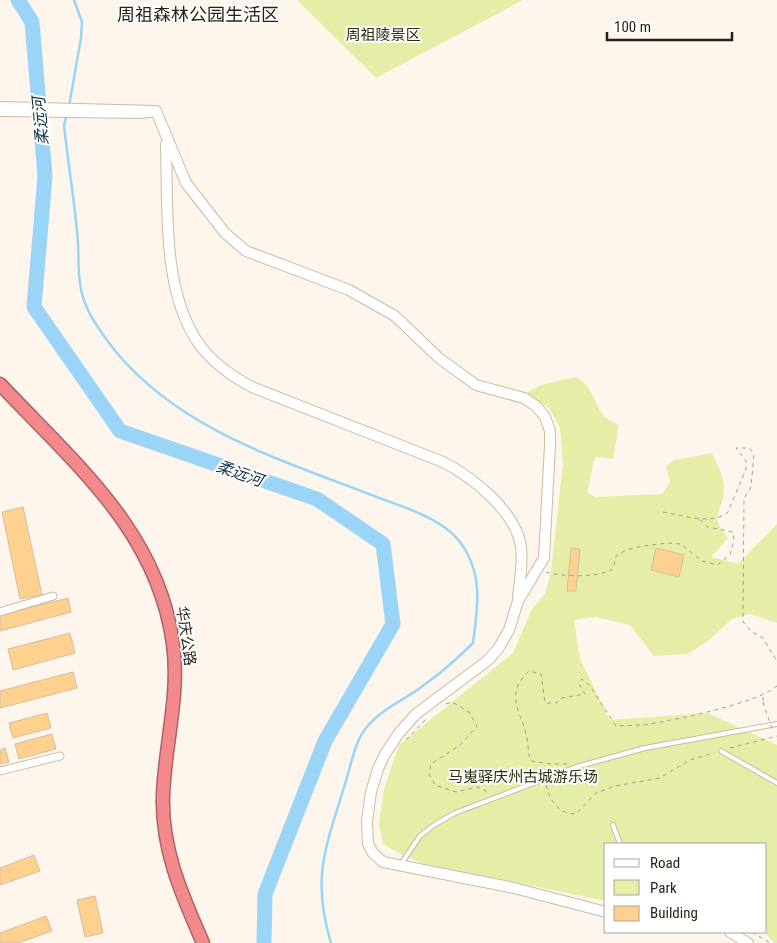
<svg xmlns="http://www.w3.org/2000/svg" width="777" height="943" font-family="'Roboto Condensed','Noto Sans SC',sans-serif">
<style>
.green{fill:#e6eda7}
.lines{fill:none;stroke-linecap:round;stroke-linejoin:round}
.stream{stroke:#9ad5f8;stroke-width:2.5}
.river{stroke:#9ad5f8;stroke-width:15}
.building{fill:#fed18e;stroke:#d0bfa5}
.lane-casing{stroke:#ccbaa1;stroke-width:6}
.street-casing{stroke:#ccbaa1;stroke-width:9}
.secondary-casing{stroke:#ccbaa1;stroke-width:12}
.highway-casing{stroke:#ac6463;stroke-width:15}
.path{stroke:#a39c92;stroke-width:1;stroke-dasharray:4 4;stroke-linecap:butt}
.lane{stroke:#fff;stroke-width:4}
.street{stroke:#fff;stroke-width:7}
.secondary{stroke:#fff;stroke-width:10}
.highway{stroke:#f4898d;stroke-width:12}
.path-bridge{stroke:#a39c92;stroke-width:1;stroke-dasharray:4 4;stroke-linecap:butt}
.labels{text-anchor:middle;stroke-width:4;stroke-linejoin:round;paint-order:stroke}
.park-label{font-size:15px;fill:#2b2d0c;stroke:#fff}
.street-label{font-size:15px;fill:#261f15;stroke:#fff}
.water-label{font-size:16px;font-style:italic;fill:#103245;stroke:#fff}
.quarter-label{font-size:18px;fill:#261f15;stroke:#fff}
</style>
<rect width="100%" height="100%" fill="#fef6ec"/>
<g class="green">
<polygon points="297,0 523,0 376,78"/>
<path d="M 576,377 C 595,388 593,404 605,417 C 608,420 615,423 619,425 L 613,459 L 595,457 L 587,492 L 595,497 L 662,494 L 670,482 L 666,466 L 674,460 L 712,453 C 717,464 725,478 724,491 C 722,515 708,513 728,538 L 711,557 L 738,564 L 777,524 L 777,623 L 750,614 L 732,619 L 709,640 L 688,654 L 654,656 L 630,625 L 596,617 L 574,620 L 580,659 L 610,720 L 708,713 L 777,745 L 777,943 L 774,943 L 764,932 L 766,932 L 766,844 L 606,844 L 606,901 L 424,864 L 400,854 L 383,844 L 379,824 L 384,789 L 399,745 L 513,653 L 532,609 L 545,594 L 551,572 L 563,463 L 560,428 L 549,408 L 525,394 L 541,385 Z"/>
</g>
<g class="lines">
<g class="stream">
<polyline points="69,106 81,38 82,22 74,0"/>
<path d="M 67,114 L 64,125 C 68,164 75,203 78,242 C 79,265 77,286 87,308 C 94,324 106,339 116,352 C 182,431 282,460 374,496 C 405,508 449,519 466,551 C 483,581 477,610 473,643 C 458,658 441,673 424,685 C 405,700 382,708 366,728 C 354,743 351,766 345,784 C 326,847 311,877 331,943"/>
</g>
<polyline class="river" points="18,0 32,22 45,176 34,307 120,431 317,499 383,544 393,624 325,741 265,894 264,943"/>
</g>
<g class="building">
<polygon points="23,507 42,595 20,599 2,512"/>
<polygon points="571,548 580,549 576,591 567,591"/>
<polygon points="656,548 684,555 679,577 651,570"/>
<polygon points="68,598 71,612 0,631 0,615"/>
<polygon points="70,633 75,653 13,670 8,649"/>
<polygon points="73,672 77,688 0,708 0,691"/>
<polygon points="47,713 51,728 13,738 9,723"/>
<polygon points="52,734 56,749 19,759 15,744"/>
<polygon points="5,748 9,762 0,764 0,750"/>
<polygon points="34,855 40,871 0,885 0,868"/>
<polygon points="95,896 103,933 85,937 77,900"/>
<polygon points="46,916 52,931 18,943 0,943 0,933"/>
</g>
<g class="lines">
<defs>
<g id="lane">
<polyline points="721,751 777,783"/>
<polyline points="613,825 620,844"/>
<polyline points="401,864 420,836 434,825 455,813 576,767 645,748 777,724"/>
</g>
<g id="street">
<polyline points="0,612 53,596"/>
<polyline points="0,771 60,756"/>
</g>
<g id="secondary">
<polyline points="0,107 156,111 140,113 0,111"/>
<polyline points="156,111 186,183 225,233 246,251 349,290 395,316 439,358 476,385 524,398 536,406 545,417 550,431 550,445 544,558 518,601 509,630 498,649 487,661 416,714 399,733 385,754 378,769 371,792 367,821 368,844 373,853 383,862 514,888 606,912"/>
<path d="M 166,144 C 168,205 162,289 197,341 C 211,362 231,376 252,387 L 443,462 C 472,477 516,511 521,547 C 523,563 520,580 518,596"/>
<polyline points="730,932 748,943"/>
</g>
<path id="highway" d="M 0,384 C 74,463 158,531 173,644 C 180,694 165,744 163,795 C 161,849 182,895 203,943"/>
</defs>
<use href="#lane" class="lane-casing"/>
<use href="#street" class="street-casing"/>
<use href="#secondary" class="secondary-casing"/>
<use href="#highway" class="highway-casing"/>
<g class="path">
<path d="M 663,512 C 682,515 712,526 728,512 L 746,469 L 746,461 L 736,448 L 749,448 L 754,454 L 751,487 L 744,498 L 743,622 L 752,632 L 762,637 L 777,661"/>
<path d="M 546,572 C 563,577 597,578 613,569 L 616,556 L 626,550 L 643,546 L 668,543 L 681,544 L 702,561 L 717,565 L 730,555 L 734,540 L 733,532 L 708,527 L 698,518"/>
<polyline points="763,697 763,702"/>
<polyline points="446,704 452,702 469,712 477,726 460,745 431,764 429,774 435,785 456,792 477,787 485,790 487,794"/>
<polyline points="406,740 426,719"/>
<polyline points="730,748 777,736"/>
<path d="M 567,764 L 551,764 L 531,761 C 527,752 529,743 526,734 C 519,708 505,693 529,671 L 541,674 L 545,703 L 556,703 L 562,698 L 585,694 L 579,684 L 582,679 L 590,686 L 616,726 C 629,725 643,726 655,723 C 683,718 757,703 777,686"/>
<path d="M 546,785 C 550,801 558,814 576,814 L 596,793 L 615,786 L 660,778 L 690,760 L 714,753"/>
<polyline points="752,932 770,943"/>
</g>
<use href="#lane" class="lane"/>
<use href="#street" class="street"/>
<use href="#secondary" class="secondary"/>
<use href="#highway" class="highway"/>
<polyline class="path-bridge" points="763,702 773,732"/>
</g>
<g class="labels">
<g class="park-label">
<text x="383" y="40">周祖陵景区</text>
<text x="523" y="782">马嵬驿庆州古城游乐场</text>
</g>
<g class="street-label">
<text transform="translate(186 636) rotate(82)" y="5">华庆公路</text>
</g>
<g class="water-label">
<text transform="translate(40 121) rotate(-95)" y="6">柔远河</text>
<text transform="translate(240 473) rotate(19)" y="6">柔远河</text>
</g>
<g class="quarter-label">
<text x="198" y="21">周祖森林公园生活区</text>
</g>
</g>
<rect x="604" y="843" width="162" height="90" fill="#ffffff" stroke="#a8a5a1"/>
<rect x="614" y="859" width="25" height="8" fill="#ffffff" stroke="#a8a5a1"/>
<text x="650" y="868" font-size="15" fill="#261f15">Road</text>
<rect x="614" y="880" width="25" height="15" fill="#e6eda7" stroke="#a8a5a1"/>
<text x="650" y="893" font-size="15" fill="#261f15">Park</text>
<rect x="614" y="906" width="25" height="15" fill="#fed18e" stroke="#a8a5a1"/>
<text x="650" y="918" font-size="15" fill="#261f15">Building</text>
<path d="M607 32v8h125v-8" fill="none" stroke="#261f15" stroke-width="2.5"/>
<text x="614" y="32" font-size="15" fill="#261f15" stroke="#ffffff" stroke-width="4" paint-order="stroke">100 m</text>
</svg>
